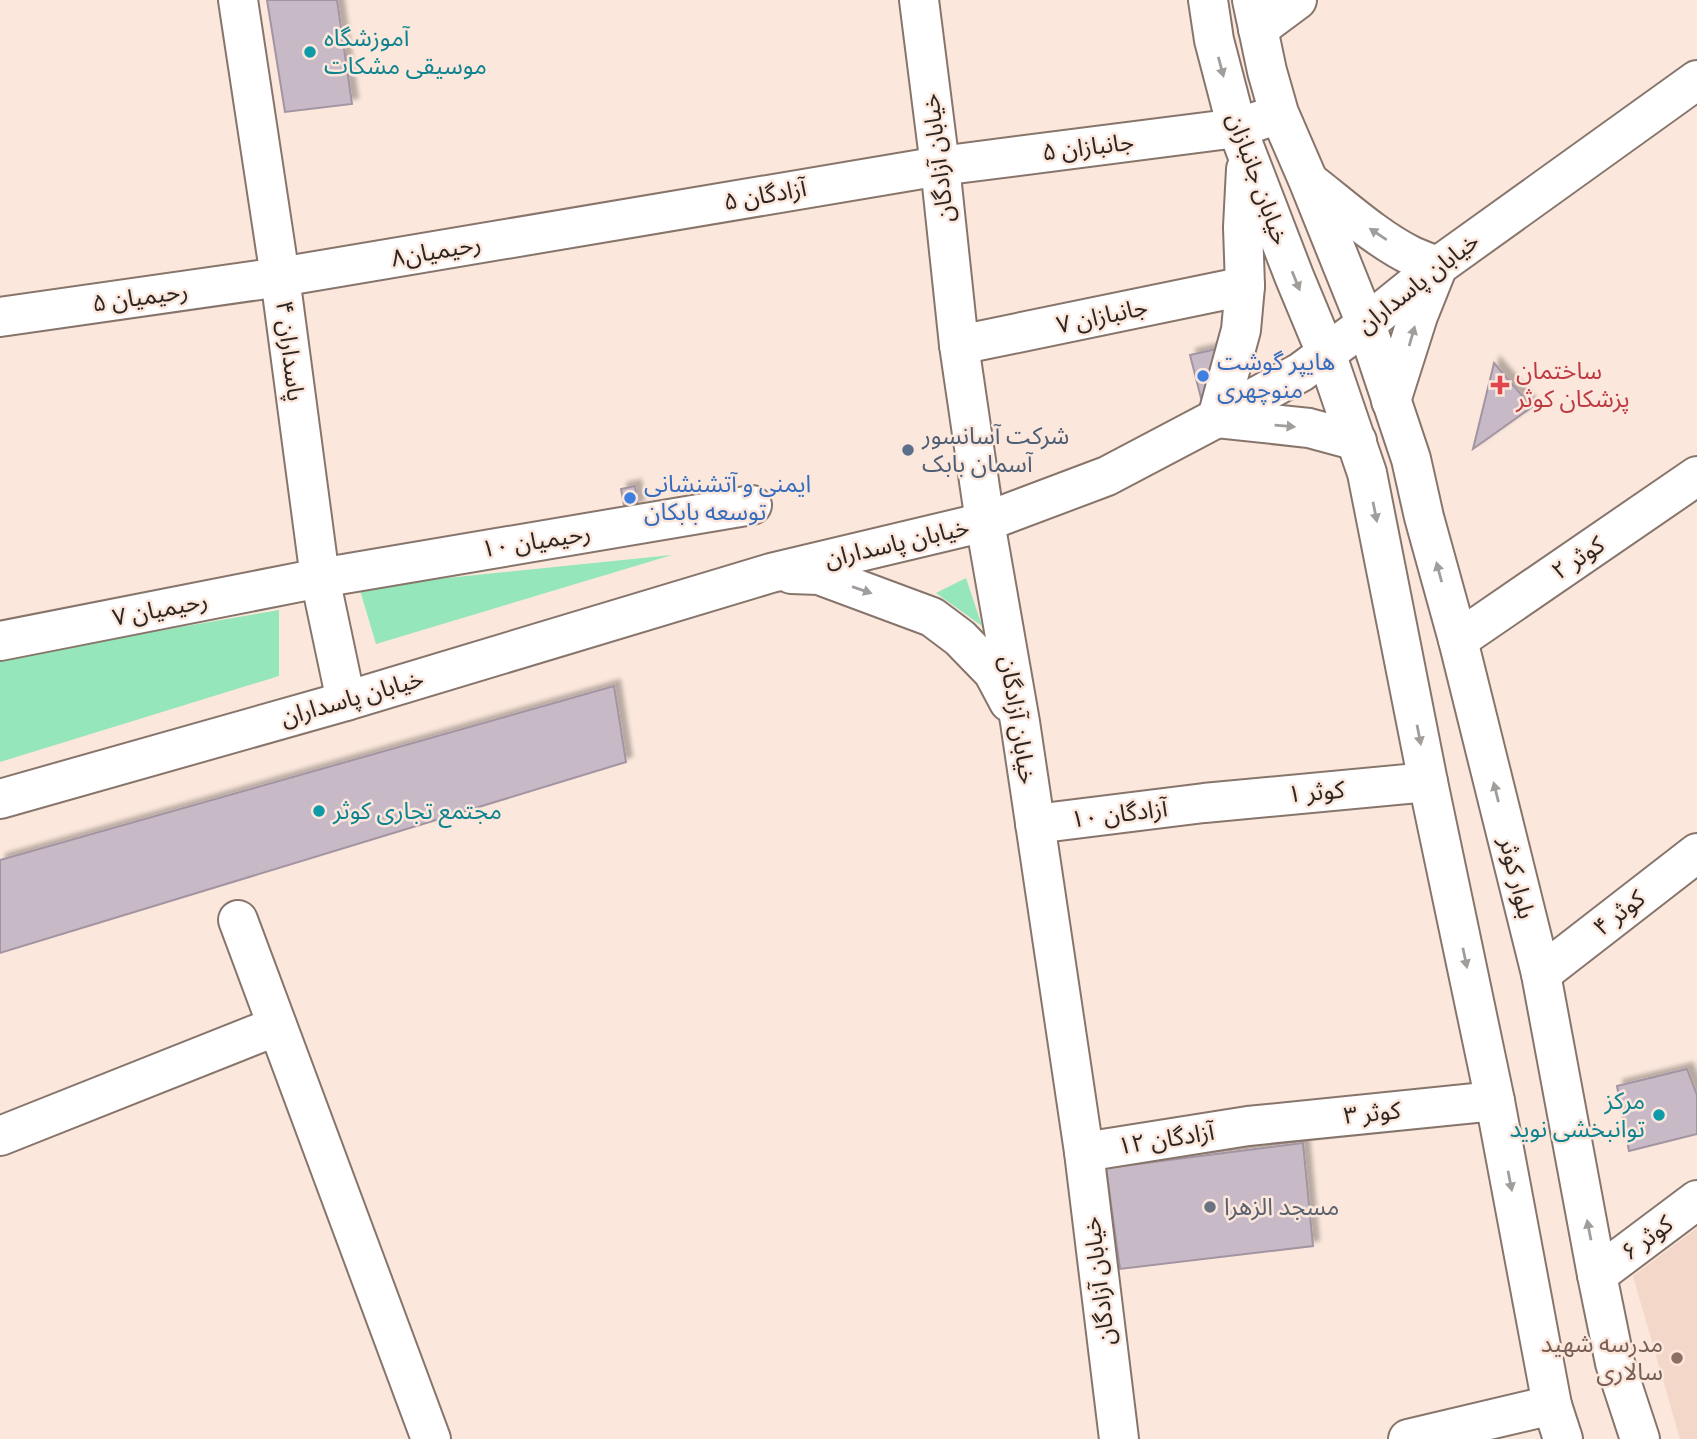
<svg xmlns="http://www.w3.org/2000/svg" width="1697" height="1439" font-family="Ubuntu,'Noto Sans Arabic',sans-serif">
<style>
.built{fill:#f3d8ca}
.green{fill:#95e6ba}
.building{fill:#c8b9c7;stroke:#a394a2;stroke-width:2;filter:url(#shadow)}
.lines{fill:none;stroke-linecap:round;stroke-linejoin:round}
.minor-casing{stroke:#87756c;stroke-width:42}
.minor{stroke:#fff;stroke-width:38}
.oneway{fill:#a09d9b}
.culture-dot{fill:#0f9aa8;stroke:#fbe7dc;stroke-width:2.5}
.shop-dot{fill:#3f7fe0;stroke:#fbe7dc;stroke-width:2.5}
.health-dot{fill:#e0444e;stroke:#fbe7dc;stroke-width:2.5}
.service-dot{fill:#5c6f8a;stroke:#fbe7dc;stroke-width:2.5}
.worship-dot{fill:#6b7280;stroke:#fbe7dc;stroke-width:2.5}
.education-dot{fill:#8d6e63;stroke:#fbe7dc;stroke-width:2.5}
.labels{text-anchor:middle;stroke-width:5;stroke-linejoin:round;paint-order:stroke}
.culture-label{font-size:24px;fill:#0d838f;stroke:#fbe7dc;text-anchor:start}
.street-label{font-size:24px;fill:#2c2521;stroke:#fbe7dc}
.shop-label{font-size:24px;fill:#366cbe;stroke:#fbe7dc;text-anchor:start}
.health-label{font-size:24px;fill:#be3a42;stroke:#fbe7dc;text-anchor:start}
.service-label{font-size:24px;fill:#4e5e75;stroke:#fbe7dc;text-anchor:start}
.worship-label{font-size:24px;fill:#5b616d;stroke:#fbe7dc;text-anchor:start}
.education-label{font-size:24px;fill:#785e54;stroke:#fbe7dc;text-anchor:end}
</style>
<defs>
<filter id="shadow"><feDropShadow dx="6" dy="-6" stdDeviation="2" flood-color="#0004"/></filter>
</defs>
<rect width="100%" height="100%" fill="#fbe7dc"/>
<polygon class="built" points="1697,1228 1697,1439 1680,1439 1633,1276"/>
<g class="green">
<polygon points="672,555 376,644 359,587"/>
<polygon points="966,578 982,626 936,593"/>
<polygon points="279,610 279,676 0,762 0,658"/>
</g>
<g class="building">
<polygon points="267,0 337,0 352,104 285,112"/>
<polygon points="1225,347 1201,398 1190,355"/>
<polygon points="1494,363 1532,407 1473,449"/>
<polygon points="635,486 638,507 625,510 621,489"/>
<polygon points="614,686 626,762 0,953 0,860"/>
<polygon points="1687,1069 1697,1095 1697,1134 1629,1151 1617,1086"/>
<polygon points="1303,1143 1313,1246 1120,1269 1106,1168"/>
</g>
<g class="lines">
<defs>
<g id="minor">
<polyline points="238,0 280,277 320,578 346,701"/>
<polyline points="919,0 940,166 959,345 985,522 1020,722 1084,1152 1119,1439"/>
<polyline points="1208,0 1214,40 1237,128 1294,276 1326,353 1367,473 1428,782 1495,1101 1552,1405 1563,1439"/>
<polyline points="1252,0 1267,71 1279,113 1308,180 1366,324 1411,459 1424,517 1458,640 1541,974 1597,1275 1615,1363 1640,1439"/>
<polyline points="1258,29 1297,0"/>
<polyline points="1246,169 1243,227 1245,286 1241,330 1217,418 1309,428 1357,441"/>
<path d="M 1311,183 C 1342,207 1377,239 1412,256 C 1421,260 1429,263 1438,266 L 1418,316 L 1391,401"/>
<polyline points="0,317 280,277 940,166 1237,128 1261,120"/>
<polyline points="959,345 1245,286"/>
<polyline points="791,574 819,575 932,617 960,638 993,672 1009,702"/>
<polyline points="1458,640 1697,476"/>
<polyline points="0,641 320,578 752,505"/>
<polyline points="0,799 346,701 771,573 985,522 1107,476 1217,418 1301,372 1366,324 1438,266 1697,80"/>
<polyline points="1035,824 1204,803 1428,782"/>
<polyline points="238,920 431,1439"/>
<polyline points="1541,974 1697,853"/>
<polyline points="0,1136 277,1026"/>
<polyline points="1084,1152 1248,1126 1495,1101"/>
<polyline points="1597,1275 1697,1200"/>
<polyline points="1408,1439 1552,1405"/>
</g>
</defs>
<use href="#minor" class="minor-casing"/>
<use href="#minor" class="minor"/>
</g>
<defs><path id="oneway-solid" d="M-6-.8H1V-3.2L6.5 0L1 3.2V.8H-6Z" transform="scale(1.75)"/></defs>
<g class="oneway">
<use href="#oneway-solid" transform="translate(1221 67) rotate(75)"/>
<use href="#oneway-solid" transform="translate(1378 234) rotate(-146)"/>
<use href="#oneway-solid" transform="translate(1296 281) rotate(68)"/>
<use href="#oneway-solid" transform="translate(1412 336) rotate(-74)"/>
<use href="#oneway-solid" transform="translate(1285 426) rotate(5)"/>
<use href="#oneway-solid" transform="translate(1375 512) rotate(79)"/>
<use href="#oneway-solid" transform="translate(1439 572) rotate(-105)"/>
<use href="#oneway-solid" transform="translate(862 590) rotate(19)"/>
<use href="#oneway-solid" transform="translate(1419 735) rotate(79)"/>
<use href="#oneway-solid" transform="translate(1496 792) rotate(-104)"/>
<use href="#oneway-solid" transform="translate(1465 958) rotate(78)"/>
<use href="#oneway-solid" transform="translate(1510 1181) rotate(79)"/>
<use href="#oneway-solid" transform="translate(1589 1230) rotate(-101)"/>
</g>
<g class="culture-dot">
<circle cx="310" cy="52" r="7"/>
<circle cx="319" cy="811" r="7"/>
<circle cx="1659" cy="1115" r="7"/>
</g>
<g class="shop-dot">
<circle cx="1203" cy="376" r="7"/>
<circle cx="630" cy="498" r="7"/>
</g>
<path class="health-dot" d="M1496.5 374.5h7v7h7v7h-7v7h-7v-7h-7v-7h7z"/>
<circle class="service-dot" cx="908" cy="450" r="7"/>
<circle class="worship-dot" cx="1210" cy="1207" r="7"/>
<circle class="education-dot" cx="1677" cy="1358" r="7"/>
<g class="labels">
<g class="culture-label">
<text x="324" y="46">آموزشگاه<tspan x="324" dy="28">موسیقی مشکات</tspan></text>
<text x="333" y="819">مجتمع تجاری کوثر</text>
<text x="1645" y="1109" text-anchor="end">مرکز<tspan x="1645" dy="28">توانبخشی نوید</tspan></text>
</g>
<g class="street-label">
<text transform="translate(1088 147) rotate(-7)" y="8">جانبازان ۵</text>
<text transform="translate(938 158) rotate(-97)" y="8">خیابان آزادگان</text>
<text transform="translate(1258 179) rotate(70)" y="8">خیابان جانبازان</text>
<text transform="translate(765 195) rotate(-10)" y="8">آزادگان ۵</text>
<text transform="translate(436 251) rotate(-10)" y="8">رحیمیان۸</text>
<text transform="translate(1418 283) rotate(-38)" y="8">خیابان پاسداران</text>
<text transform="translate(140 297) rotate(-8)" y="8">رحیمیان ۵</text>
<text transform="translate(1102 316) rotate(-12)" y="8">جانبازان ۷</text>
<text transform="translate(290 351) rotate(83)" y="8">پاسداران ۴</text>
<text transform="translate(536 541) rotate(-9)" y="8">رحیمیان ۱۰</text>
<text transform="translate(897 543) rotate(-13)" y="8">خیابان پاسداران</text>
<text transform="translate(1578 558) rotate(-34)" y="8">کوثر ۲</text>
<text transform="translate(160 609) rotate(-11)" y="8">رحیمیان ۷</text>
<text transform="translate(352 698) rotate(-16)" y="8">خیابان پاسداران</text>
<text transform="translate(1018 720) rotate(81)" y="8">خیابان آزادگان</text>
<text transform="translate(1316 792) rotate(-5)" y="8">کوثر ۱</text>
<text transform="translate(1119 814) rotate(-7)" y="8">آزادگان ۱۰</text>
<text transform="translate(1517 878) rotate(76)" y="8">بلوار کوثر</text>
<text transform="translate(1619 913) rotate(-38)" y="8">کوثر ۴</text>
<text transform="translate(1372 1113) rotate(-6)" y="8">کوثر ۳</text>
<text transform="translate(1166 1139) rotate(-9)" y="8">آزادگان ۱۲</text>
<text transform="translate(1647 1238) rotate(-37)" y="8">کوثر ۶</text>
<text transform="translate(1099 1281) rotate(-97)" y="8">خیابان آزادگان</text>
</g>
<g class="shop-label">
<text x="1217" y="370">هایپر گوشت<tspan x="1217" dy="28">منوچهری</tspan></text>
<text x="644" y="492">ایمنی و آتشنشانی<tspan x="644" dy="28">توسعه بابکان</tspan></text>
</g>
<g class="health-label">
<text x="1516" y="379">ساختمان<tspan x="1516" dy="28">پزشکان کوثر</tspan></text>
</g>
<g class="service-label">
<text x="922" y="444">شرکت آسانسور<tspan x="922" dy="28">آسمان بابک</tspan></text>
</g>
<g class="worship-label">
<text x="1224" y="1215">مسجد الزهرا</text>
</g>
<g class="education-label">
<text x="1663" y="1352">مدرسه شهید<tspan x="1663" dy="28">سالاری</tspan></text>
</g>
</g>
</svg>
